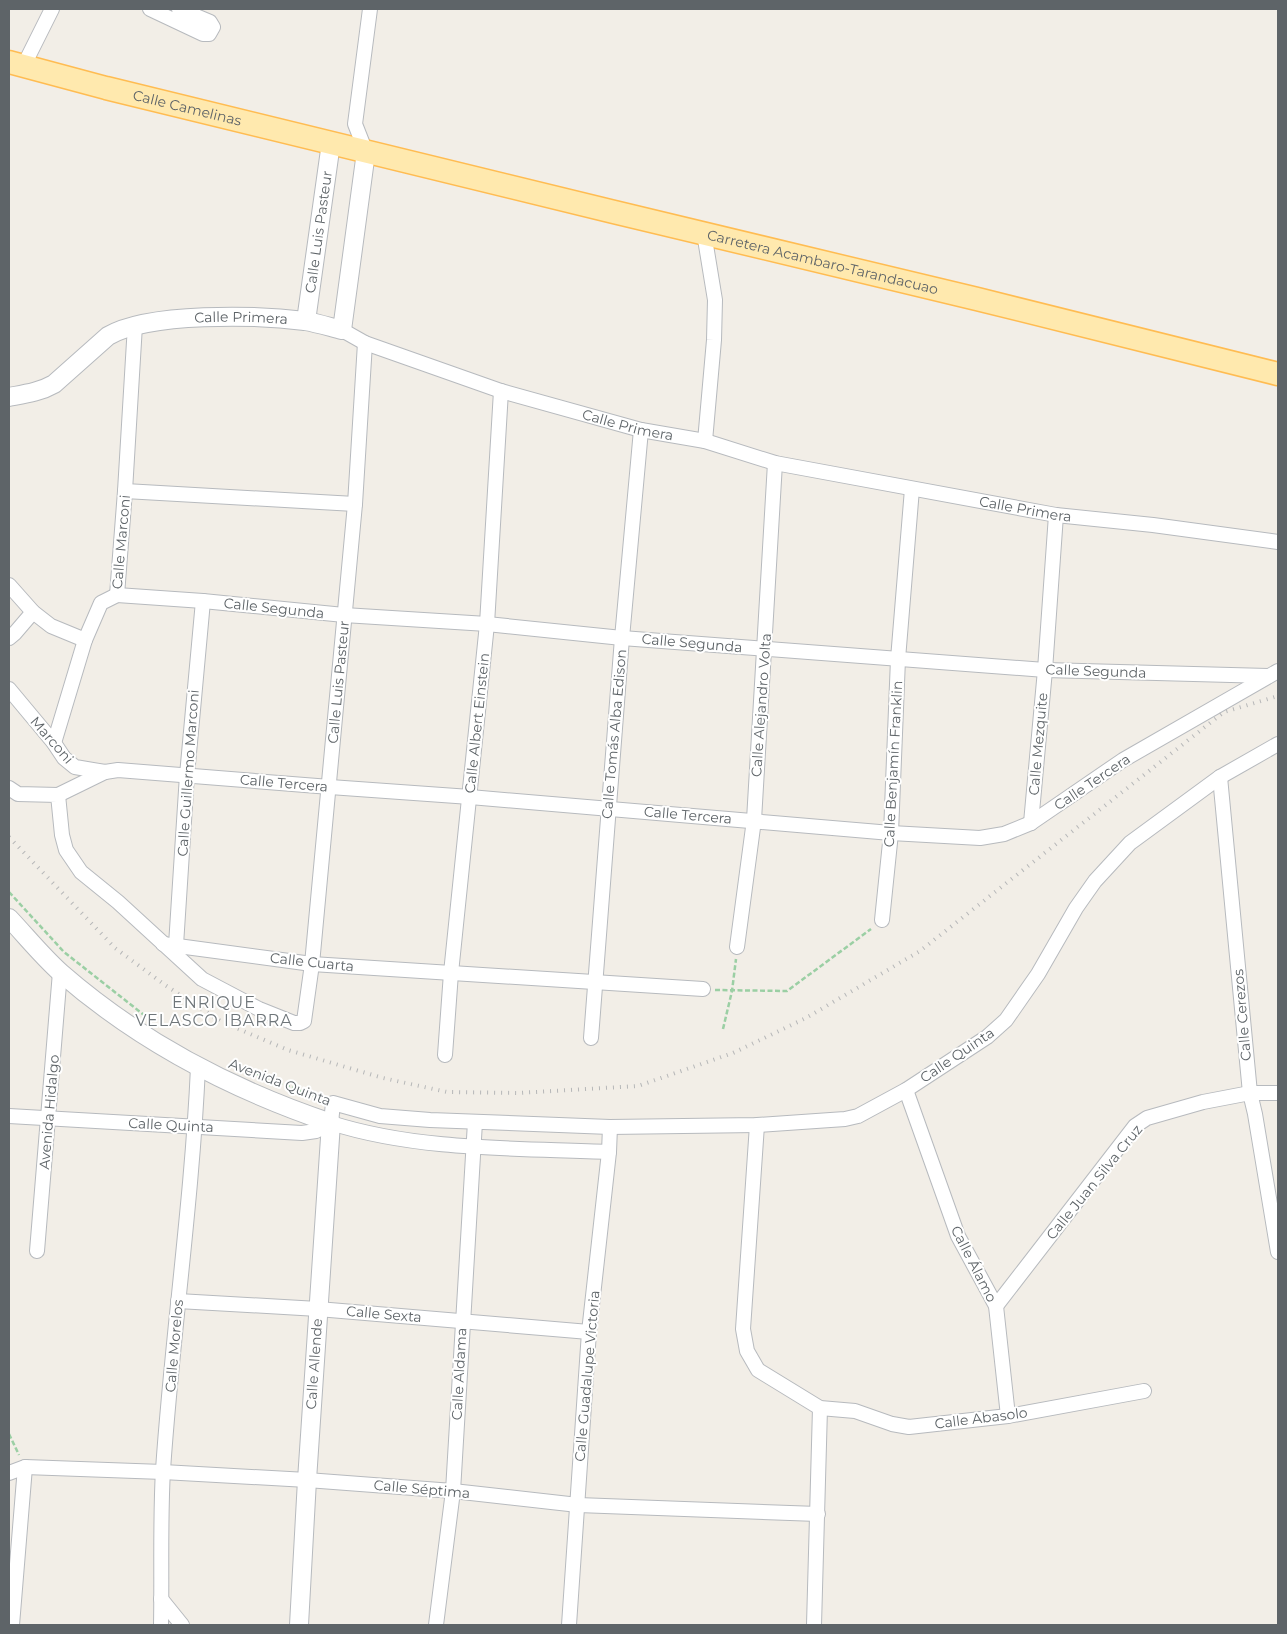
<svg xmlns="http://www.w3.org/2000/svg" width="1287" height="1634" font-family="Montserrat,sans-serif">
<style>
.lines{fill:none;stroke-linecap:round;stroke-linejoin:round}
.minor-casing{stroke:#b7babe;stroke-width:16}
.tertiary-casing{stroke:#b7babe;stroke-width:20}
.primary-casing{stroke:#ffbc52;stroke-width:25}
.path{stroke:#9bcfa4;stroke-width:2.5;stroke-dasharray:5 2.5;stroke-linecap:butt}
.minor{stroke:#fff;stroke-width:14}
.tertiary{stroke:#fff;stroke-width:18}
.primary{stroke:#ffe9ae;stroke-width:22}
.rail{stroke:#b6b7b8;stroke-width:4;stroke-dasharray:1 6;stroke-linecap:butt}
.labels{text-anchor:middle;stroke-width:4;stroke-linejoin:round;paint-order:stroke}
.street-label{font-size:14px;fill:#5e6468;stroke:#fff}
.quarter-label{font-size:16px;letter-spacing:1px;fill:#6f767a;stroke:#fff}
</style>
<rect width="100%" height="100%" fill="#f2eee7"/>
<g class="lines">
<defs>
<g id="minor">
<polyline points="150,9 203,34 209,34 213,27 210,22 179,9"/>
<polyline points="23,67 52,9"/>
<polyline points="366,152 355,124 370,9"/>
<polyline points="704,233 715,300 714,340 705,441"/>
<path id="s1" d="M 342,330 L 365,343 L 501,391 L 641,430 L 705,441 L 775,463 L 1056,515 L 1153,525 L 1278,542"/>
<polyline points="125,491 355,504"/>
<polyline points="9,585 33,612 51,626 85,640"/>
<polyline points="117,595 203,601 344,615 487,624 622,638 1045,670 1268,676"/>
<polyline points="117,595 125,491 135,325"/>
<polyline points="9,638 15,633 33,612"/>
<polyline points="9,689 54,743 64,758 75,767 105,772"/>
<polyline points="54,743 85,640 101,603 117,595"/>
<polyline points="1220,777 1250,1093 1255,1114 1278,1252"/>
<path id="s2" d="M 9,788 L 18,794 L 58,795 L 62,835 L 66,850 L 81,872 L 118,902 L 202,979 L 259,1009 L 294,1023 L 300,1023 L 304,1021 L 312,964 L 355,504 L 365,343"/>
<polyline points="58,795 105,772 118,770 330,787 470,797 891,833 980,838 1004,834 1031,823 1123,760 1278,671"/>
<polyline points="1031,823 1045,670 1056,515"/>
<polyline points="882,920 891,833 898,659 912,489"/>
<polyline points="163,944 312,964 703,989"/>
<polyline points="176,945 187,775 203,601"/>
<polyline points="737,947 754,820 775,463"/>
<polyline points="591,1038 622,638 641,430"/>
<polyline points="445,1055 451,973 487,624 501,391"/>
<polyline points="906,1090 958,1236 996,1306 1008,1416"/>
<polyline points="9,1116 302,1133 316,1131 331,1123"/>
<polyline points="331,1123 333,1103 380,1116 430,1120 610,1127 757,1125 845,1119 858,1116 906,1090 987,1037 1006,1020 1038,974 1076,908 1095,881 1130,843 1220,777 1278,744"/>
<path d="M 331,1123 C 419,1151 518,1148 609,1152"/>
<polyline points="757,1125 743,1329 747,1351 758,1370 820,1408 855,1411 892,1424 909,1427 1008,1416 1144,1391"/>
<polyline points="37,1251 60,972"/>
<polyline points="178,1301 318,1309 589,1332"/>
<polyline points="996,1306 1135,1126 1147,1118 1203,1102 1250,1093 1278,1093"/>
<polyline points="9,1473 25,1467 163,1472 307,1480 453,1491 578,1505 818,1514"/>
<polyline points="161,1599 182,1625"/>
<polyline points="12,1625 25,1467"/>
<path d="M 161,1625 C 162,1574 160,1522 163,1470 C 172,1336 192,1202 198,1067"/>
<polyline points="436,1625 453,1491 475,1122"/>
<polyline points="569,1625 589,1332 609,1152 610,1127"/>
<polyline points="814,1625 820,1408"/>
</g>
<g id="tertiary">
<path id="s3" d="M 306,321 L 331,143"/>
<path id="s4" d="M 9,397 C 25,394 40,392 54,384 L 108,336 C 149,312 257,315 305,321 C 317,323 330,327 342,330 L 366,152"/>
<path d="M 9,918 C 26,936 42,956 61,973 C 139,1041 233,1090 331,1123 L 307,1480 L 299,1625"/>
</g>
<g id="primary">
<path id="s5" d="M 9,62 L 106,88 L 614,212 L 977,299 L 1278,374"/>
</g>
</defs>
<use href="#minor" class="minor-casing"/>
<use href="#tertiary" class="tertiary-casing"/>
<use href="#primary" class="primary-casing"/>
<g class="path">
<polyline points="9,892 64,952 144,1015"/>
<polyline points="715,990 787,991 871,929"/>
<polyline points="723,1029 732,991 736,959"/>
<polyline points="236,1066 322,1099"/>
<polyline points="9,1434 19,1455"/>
</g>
<use href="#minor" class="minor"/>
<use href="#tertiary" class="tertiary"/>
<use href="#primary" class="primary"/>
<polyline class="rail" points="9,837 115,948 165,985 222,1022 288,1050 383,1078 447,1092 518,1093 638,1086 733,1053 806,1018 920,951 1224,712 1278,696"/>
</g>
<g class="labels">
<g class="street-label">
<text dy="5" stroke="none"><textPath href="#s5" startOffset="184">Calle Camelinas</textPath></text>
<text dy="5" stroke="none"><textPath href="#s3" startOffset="90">Calle Luis Pasteur</textPath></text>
<text dy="5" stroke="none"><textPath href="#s5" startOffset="838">Carretera Acambaro-Tarandacuao</textPath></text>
<text dy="5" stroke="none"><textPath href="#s4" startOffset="255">Calle Primera</textPath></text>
<text dy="5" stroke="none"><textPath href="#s1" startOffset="302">Calle Primera</textPath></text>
<text dy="5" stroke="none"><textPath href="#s1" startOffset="709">Calle Primera</textPath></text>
<text transform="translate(121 542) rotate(-85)" y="5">Calle Marconi</text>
<text transform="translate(274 608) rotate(6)" y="5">Calle Segunda</text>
<text transform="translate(692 643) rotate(5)" y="5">Calle Segunda</text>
<text transform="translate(1096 671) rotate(2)" y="5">Calle Segunda</text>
<text dy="5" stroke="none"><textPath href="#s2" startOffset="748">Calle Luis Pasteur</textPath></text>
<text transform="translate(761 705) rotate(-86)" y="5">Calle Alejandro Volta</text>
<text transform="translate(477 723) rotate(-84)" y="5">Calle Albert Einstein</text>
<text transform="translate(614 734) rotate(-85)" y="5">Calle Tomás Alba Edison</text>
<text transform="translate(52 740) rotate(49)" y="5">Marconi</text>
<text transform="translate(1038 744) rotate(-85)" y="5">Calle Mezquite</text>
<text transform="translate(893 764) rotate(-87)" y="5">Calle Benjamín Franklin</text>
<text transform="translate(188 773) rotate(-86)" y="5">Calle Guillermo Marconi</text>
<text transform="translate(1092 782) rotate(-34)" y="5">Calle Tercera</text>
<text transform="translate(284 783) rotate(5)" y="5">Calle Tercera</text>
<text transform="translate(688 815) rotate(5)" y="5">Calle Tercera</text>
<text transform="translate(312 962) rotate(6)" y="5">Calle Cuarta</text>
<text transform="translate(1242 1015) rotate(-95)" y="5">Calle Cerezos</text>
<text transform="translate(957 1055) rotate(-34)" y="5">Calle Quinta</text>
<text transform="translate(280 1082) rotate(21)" y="5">Avenida Quinta</text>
<text transform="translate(49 1112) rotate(-85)" y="5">Avenida Hidalgo</text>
<text transform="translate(171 1125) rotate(3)" y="5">Calle Quinta</text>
<text transform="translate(1094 1182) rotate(-51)" y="5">Calle Juan Silva Cruz</text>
<text transform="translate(974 1264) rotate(63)" y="5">Calle Álamo</text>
<text transform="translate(384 1314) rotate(5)" y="5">Calle Sexta</text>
<text transform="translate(174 1346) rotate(-85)" y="5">Calle Morelos</text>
<text transform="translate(314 1364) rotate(-86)" y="5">Calle Allende</text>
<text transform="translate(459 1374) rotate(-87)" y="5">Calle Aldama</text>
<text transform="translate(587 1376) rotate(-85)" y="5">Calle Guadalupe Victoria</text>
<text transform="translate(981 1418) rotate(-7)" y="5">Calle Abasolo</text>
<text transform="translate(422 1489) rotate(5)" y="5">Calle Séptima</text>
</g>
<g class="quarter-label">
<text x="214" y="1008">ENRIQUE<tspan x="214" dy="18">VELASCO IBARRA</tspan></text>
</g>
</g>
<rect width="1287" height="1634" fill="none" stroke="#5e6468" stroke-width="20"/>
</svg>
